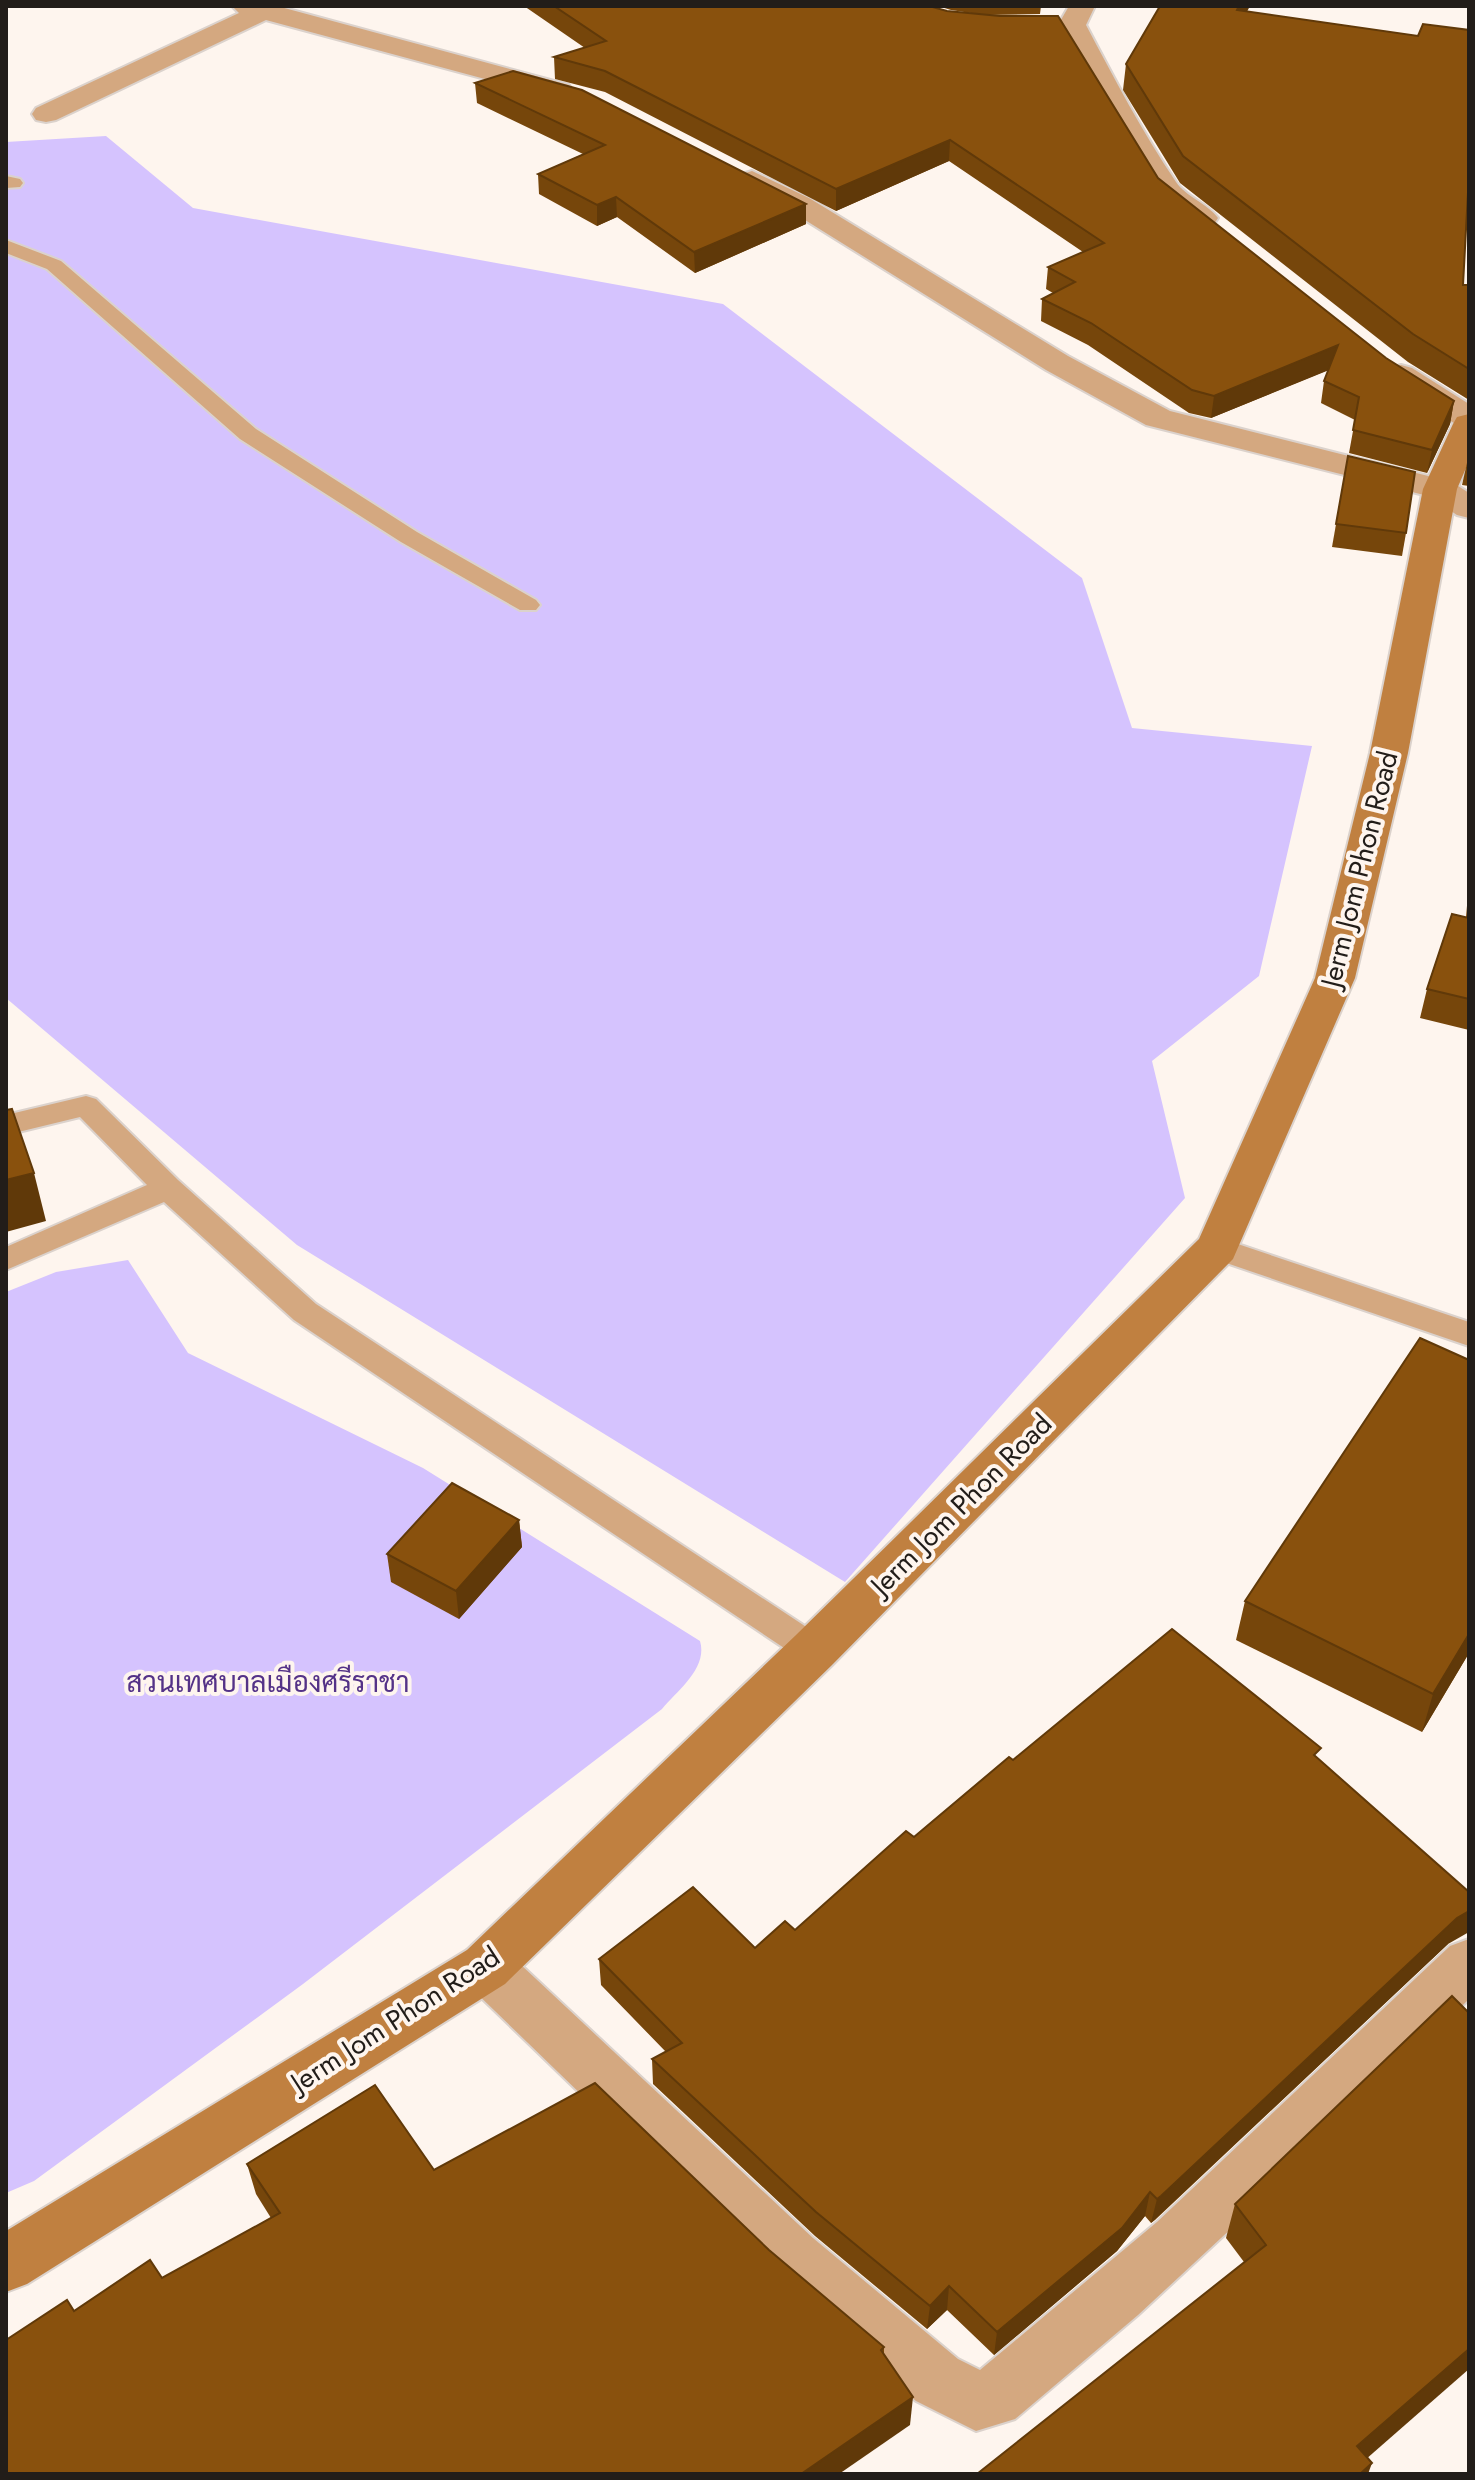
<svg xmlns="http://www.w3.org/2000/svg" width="1475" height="2480" font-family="Jost,Sarabun,sans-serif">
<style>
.green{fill:#d5c3fe}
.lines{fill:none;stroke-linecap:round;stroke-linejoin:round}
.service-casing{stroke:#dbd2cc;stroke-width:4}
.minor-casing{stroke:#dbd2cc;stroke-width:4}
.secondary-casing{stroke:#dbd2cc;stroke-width:4}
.service{fill:#d4a880;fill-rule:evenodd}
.minor{fill:#d4a880;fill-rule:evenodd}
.secondary{fill:#c08040;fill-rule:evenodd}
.wall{fill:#76460b}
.shaded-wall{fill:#603909}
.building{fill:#89510d;stroke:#603909;stroke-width:2}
.labels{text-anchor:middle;stroke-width:8;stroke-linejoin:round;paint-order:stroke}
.street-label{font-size:28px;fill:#221d19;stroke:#fef5ee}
.park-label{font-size:28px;fill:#543287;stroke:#fef5ee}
</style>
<rect width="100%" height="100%" fill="#fef5ee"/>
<g class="green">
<polygon points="106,136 193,208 723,304 1082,578 1132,728 1312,746 1259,976 1152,1061 1185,1198 845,1582 297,1245 6,998 6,142"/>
<path d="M 128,1260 L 188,1353 L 423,1468 L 700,1641 C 708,1668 678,1690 662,1709 L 303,1984 L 34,2181 L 6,2193 L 6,1292 L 56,1272 Z"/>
</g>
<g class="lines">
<defs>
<g id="service">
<polygon points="6,176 20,179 23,183 20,187 6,188"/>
<polygon points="6,240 61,261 256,429 417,532 536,600 540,605 536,610 520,610 401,542 240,439 47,269 6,253"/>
<polygon points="86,1096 96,1099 178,1180 316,1304 826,1640 831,1650 826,1660 814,1664 802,1660 294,1320 164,1202 6,1270 6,1247 147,1185 80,1117 6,1135 6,1115"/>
<polygon points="1217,1237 1469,1322 1469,1346 1206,1256 1202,1248 1206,1240"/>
</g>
<g id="minor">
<polygon points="232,6 277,6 569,85 573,91 569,97 559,99 266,20 56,120 46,122 36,120 32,114 36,108 239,13"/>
<path d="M 1069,6 L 1095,6 L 1086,25 C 1114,78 1142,132 1176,182 C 1186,197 1207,203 1218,218 L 1214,224 L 1203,227 L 1192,224 L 1157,197 L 1095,96 L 1058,25 Z"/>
<polygon points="752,171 809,198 1068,356 1170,411 1452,482 1469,493 1469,518 1457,515 1428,496 1146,425 1046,370 789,210 742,186 737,180 742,174"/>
<polygon points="1401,365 1412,368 1469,404 1469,428 1457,425 1390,382 1385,375 1390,368"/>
<polygon points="1469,1939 1469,1999 1316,2150 1138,2315 1015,2419 976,2431 916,2401 771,2278 467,1984 459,1967 467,1950 486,1943 505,1950 813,2238 958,2359 980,2370 1157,2222 1450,1946"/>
</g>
<polygon id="secondary" points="1469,414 1469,461 1457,489 1408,753 1355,978 1233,1259 832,1665 505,1984 27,2284 6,2292 6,2231 467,1950 796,1635 1199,1239 1315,978 1370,753 1423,489 1453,424 1457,417"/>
</defs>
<use href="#service" class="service-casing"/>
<use href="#minor" class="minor-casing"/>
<use href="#secondary" class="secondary-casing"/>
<use href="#service" class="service"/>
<use href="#minor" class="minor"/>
<use href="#secondary" class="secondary"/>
</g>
<g class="wall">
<polygon points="524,6 929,6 947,11 984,15 951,10 938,6 1041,6 1040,14 988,15 1158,178 1386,358 1454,401 1450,424 1427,473 1349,453 1355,420 1321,403 1324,381 1328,370 1211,418 1189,413 1088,345 1041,321 1042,299 1053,293 1046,289 1048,267 1083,252 949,161 836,211 605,92 555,79 554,57 585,48"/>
<polygon points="1247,11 1463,285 1469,285 1469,400 1408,362 1180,183 1123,90 1126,64"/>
<polygon points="475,83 806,204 806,224 695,273 617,217 597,226 539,194 538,174 583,154 477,103"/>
<polygon points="1469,454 1469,486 1462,485"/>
<polygon points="1348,456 1406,533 1402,556 1332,547"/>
<polygon points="1469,769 1469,809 1468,775"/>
<polygon points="1469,883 1469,1030 1420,1018 1427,989 1466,917"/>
<polygon points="1469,1360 1469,1653 1422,1732 1236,1640 1245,1601"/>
<polygon points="519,1520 522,1547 459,1619 391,1582 387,1554"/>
<polygon points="1318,1759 1448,1944 1155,2220 1151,2223 1145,2216 1117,2251 994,2355 947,2310 927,2329 815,2236 653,2084 652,2059 666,2052 601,1985 599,1959 755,1948 795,1930 1013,1760"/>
<polygon points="1452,1996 1367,2458 1244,2262 1226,2238 1235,2204"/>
<polygon points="247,2164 434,2170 769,2250 884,2347 884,2354 910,2425 162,2278 271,2218 256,2194"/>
</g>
<g class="shaded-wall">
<polygon points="1239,6 1250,6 1234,36 1237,10"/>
<polygon points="950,140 949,161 836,211 836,189"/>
<polygon points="616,197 617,217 597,226 597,205"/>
<polygon points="806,204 806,224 695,273 694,252"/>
<polygon points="1338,345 1334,368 1211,418 1214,396"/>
<polygon points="1454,401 1450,424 1427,473 1432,450"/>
<polygon points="34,1173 46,1221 6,1232 6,1180"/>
<polygon points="519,1520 522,1547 459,1619 456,1591"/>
<polygon points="1469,1634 1469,1653 1422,1732 1433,1694"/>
<polygon points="1469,1911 1469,1932 1448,1944 1151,2223 1157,2199 1457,1918"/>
<polygon points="1150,2192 1145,2216 1117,2251 994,2355 997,2332"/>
<polygon points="949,2286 947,2310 927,2329 930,2306"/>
<polygon points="1469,2349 1469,2369 1349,2474 1357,2446"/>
<polygon points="913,2397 910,2425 839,2474 801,2474"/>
<polygon points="1372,2463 1368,2474 1360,2474"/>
</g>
<g class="building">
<polygon points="554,6 929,6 947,11 1000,16 1058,16 1158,178 1386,358 1454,401 1432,450 1353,430 1359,397 1324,381 1338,345 1214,396 1192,390 1091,323 1042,299 1075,282 1048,267 1104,243 950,140 836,189 605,71 554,57 606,41"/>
<polygon points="1160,6 1239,6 1237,10 1418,36 1423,24 1469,30 1469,174 1463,285 1469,285 1469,369 1413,334 1183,156 1126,64"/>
<polygon points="513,71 582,90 806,204 694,252 616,197 597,205 538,174 605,145 475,83"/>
<polygon points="1348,456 1415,472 1406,533 1336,524"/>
<polygon points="1452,914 1469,918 1469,999 1427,989"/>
<polygon points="12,1109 34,1173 6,1180 6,1110"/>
<polygon points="1420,1338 1469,1360 1469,1634 1433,1694 1245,1601"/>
<polygon points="452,1483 519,1520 456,1591 387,1554"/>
<polygon points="1172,1629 1321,1748 1314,1755 1469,1892 1469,1911 1457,1918 1161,2196 1157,2199 1150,2192 1122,2228 997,2332 949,2286 930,2306 816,2212 652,2059 682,2043 599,1959 693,1887 755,1948 785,1921 795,1930 906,1831 914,1837 1009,1757 1013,1760"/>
<polygon points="1452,1996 1469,2013 1469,2349 1357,2446 1372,2463 1360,2474 977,2474 1266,2245 1235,2204"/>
<polygon points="595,2083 769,2250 884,2347 881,2350 913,2397 801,2474 6,2474 6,2340 67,2300 74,2311 150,2260 162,2278 280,2213 247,2164 375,2085 434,2170"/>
</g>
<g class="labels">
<g class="street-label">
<text transform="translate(1359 869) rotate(-76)" y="10">Jerm Jom Phon Road</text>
<text transform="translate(961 1504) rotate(-45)" y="10">Jerm Jom Phon Road</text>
<text transform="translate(395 2019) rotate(-33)" y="10">Jerm Jom Phon Road</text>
</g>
<g class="park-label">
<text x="268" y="1692">สวนเทศบาลเมืองศรีราชา</text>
</g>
</g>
<rect width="1475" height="2480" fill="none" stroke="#221d19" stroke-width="16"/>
</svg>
